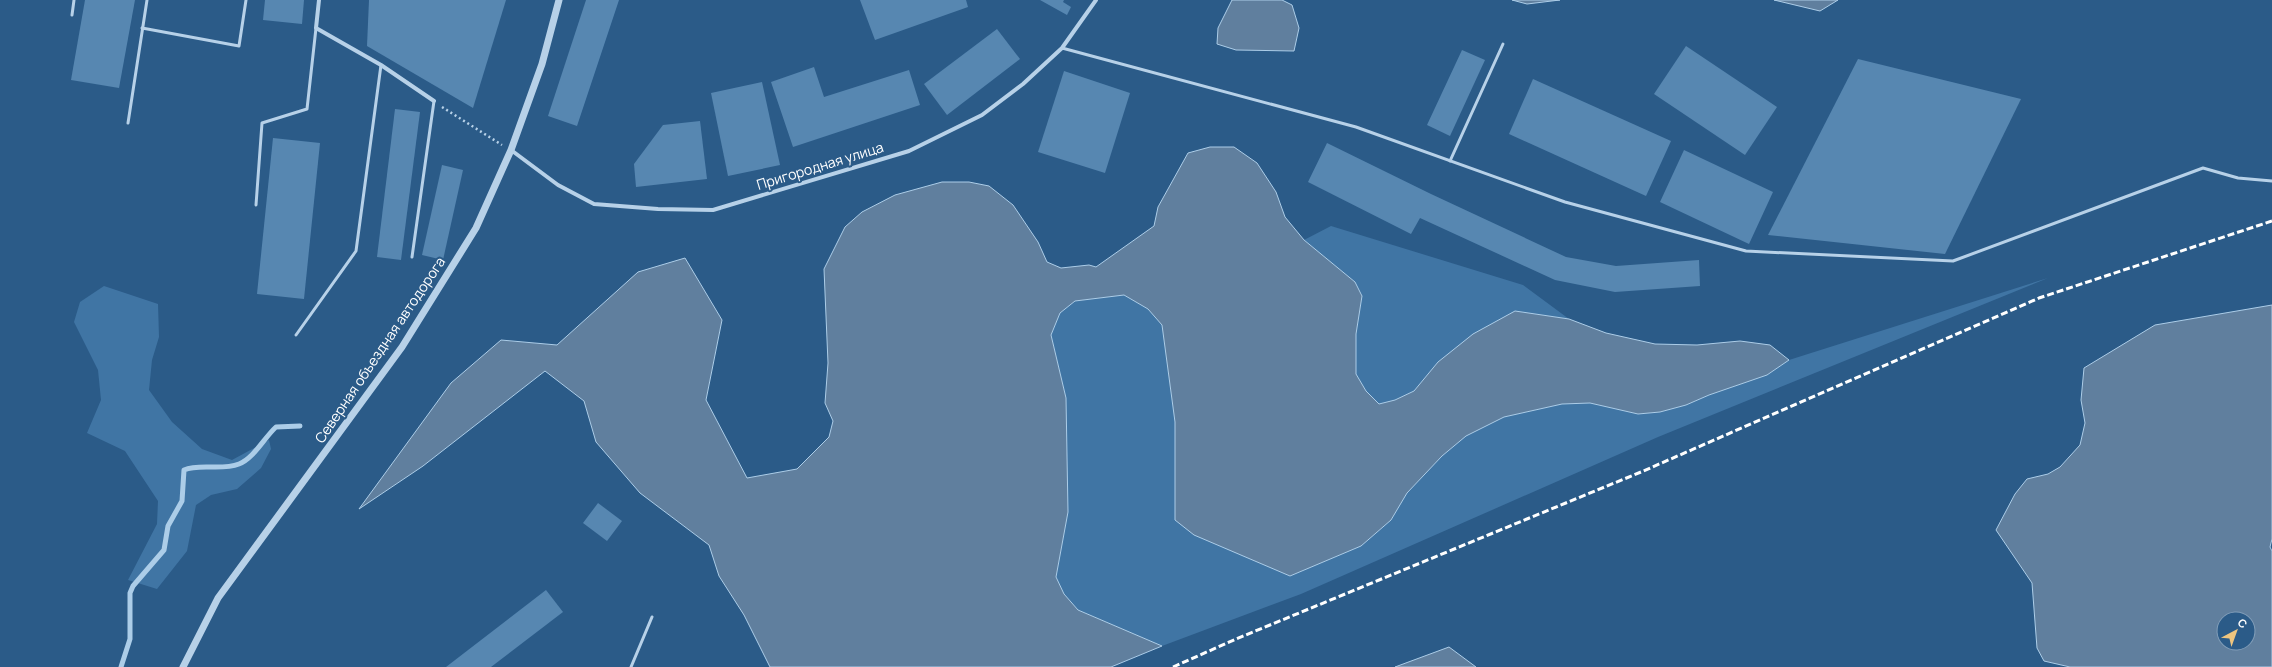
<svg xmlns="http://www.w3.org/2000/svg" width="2272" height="667" font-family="Manrope,sans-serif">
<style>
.green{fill:#4075a4}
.water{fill:#607f9e;stroke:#accde8;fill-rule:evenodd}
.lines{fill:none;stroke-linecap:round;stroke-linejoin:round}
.stream{stroke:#accde8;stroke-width:5}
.building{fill:#5787b1}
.path{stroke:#b7d1e8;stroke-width:2.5;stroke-dasharray:2 3;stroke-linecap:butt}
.service{stroke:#b7d1e8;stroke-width:3}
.minor{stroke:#b7d1e8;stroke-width:4}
.tertiary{stroke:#b7d1e8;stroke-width:7}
.rail{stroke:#fff;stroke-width:3;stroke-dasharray:7 3;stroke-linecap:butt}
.labels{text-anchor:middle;stroke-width:4;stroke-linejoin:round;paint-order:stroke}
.street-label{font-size:14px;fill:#fff;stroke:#2b5b88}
</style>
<rect width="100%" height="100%" fill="#2b5b88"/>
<g class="green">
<polygon points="1331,226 1523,285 1569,319 1515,311 1438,362 1414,391 1395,400 1379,404 1366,391 1356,374 1356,334 1362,295 1355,282 1304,240"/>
<polygon points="2048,278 1658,437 1301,594 1162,646 1078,610 1064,594 1056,577 1068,512 1066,398 1051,335 1060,313 1075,301 1124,295 1148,309 1162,325 1175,422 1175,520 1290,576 1361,546 1391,520 1407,493 1442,456 1466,436 1504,417 1562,404 1590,403 1638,414 1660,412 1686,405 1709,395 1767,375 1789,360"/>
<polygon points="104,286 158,304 159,337 152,360 149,390 172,422 202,449 232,460 269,440 271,449 261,468 237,489 211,495 196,505 187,551 157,589 128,580 157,524 158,501 125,451 87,433 101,400 98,370 74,322 80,302"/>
</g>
<g class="water">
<polygon points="1232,0 1282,0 1292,5 1299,28 1294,51 1236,50 1217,44 1218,28"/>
<polygon points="1512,0 1560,0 1527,4"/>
<polygon points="1774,0 1838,0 1820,11"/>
<polygon points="1210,147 1234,147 1257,163 1276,192 1285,217 1304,240 1355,282 1362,296 1356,334 1356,374 1366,391 1379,404 1395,400 1414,391 1438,362 1473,334 1515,311 1569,319 1606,333 1655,344 1697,345 1740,341 1770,345 1789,360 1767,375 1709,395 1686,405 1660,412 1638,414 1590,403 1562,404 1504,417 1466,436 1442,456 1407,493 1391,520 1361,546 1290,576 1194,535 1175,520 1175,422 1162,325 1148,309 1124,295 1075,301 1060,313 1051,335 1066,398 1068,512 1056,577 1064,594 1078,610 1162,646 1111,667 770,667 744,615 719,576 709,545 640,493 596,442 584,401 545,371 423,466 359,509 451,383 501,340 557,345 638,272 685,258 722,320 706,400 747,478 797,469 829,437 833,421 825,403 828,363 824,269 845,227 862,212 895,195 942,182 969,182 989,186 1013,205 1038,242 1047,262 1061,268 1089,265 1096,267 1154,226 1158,207 1188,153"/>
<path d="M 2272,305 L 2272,539 L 2270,547 L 2272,551 L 2272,667 L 2070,667 L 2044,661 L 2037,648 L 2032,583 L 1996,530 L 2015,494 L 2027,479 L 2048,474 L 2060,467 L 2080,445 L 2085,423 L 2081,400 L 2084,368 L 2155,325 ZM 2224,619 L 2248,619 L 2248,643 L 2224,643 Z"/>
<polygon points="1449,647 1476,667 1395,667"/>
</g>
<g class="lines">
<path class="stream" d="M 121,667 L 130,639 L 130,593 L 133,586 L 164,550 L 168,526 L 182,501 L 184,470 C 200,463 221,471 239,464 C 254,458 264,438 276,427 L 300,426"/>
</g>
<g class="building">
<polygon points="85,0 135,0 119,88 71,80"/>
<polygon points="265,0 304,0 302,24 263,20"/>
<polygon points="369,0 506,0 473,108 367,46"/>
<polygon points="586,0 619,0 577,126 548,116"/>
<polygon points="860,0 966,0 968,7 875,40"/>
<polygon points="1040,0 1064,0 1063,2 1071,7 1067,15"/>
<polygon points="997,29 1020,59 947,115 924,84"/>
<polygon points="1686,46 1777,107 1745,155 1654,94"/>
<polygon points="1462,50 1485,60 1450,136 1427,125"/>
<polygon points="1858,59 2021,99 1945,254 1768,235"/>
<polygon points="814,67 824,97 909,70 920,105 793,147 771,82"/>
<polygon points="1064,71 1130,93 1105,173 1038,152"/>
<polygon points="1533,79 1671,141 1646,196 1509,134"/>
<polygon points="762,82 780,165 728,176 711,93"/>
<polygon points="395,109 420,112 401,260 377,257"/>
<polygon points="700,121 707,179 636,187 634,164 663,125"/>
<polygon points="273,138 320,143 304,299 257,294"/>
<polygon points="1327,143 1431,194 1566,257 1616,266 1699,260 1700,286 1615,292 1555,280 1420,218 1411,234 1308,182"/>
<polygon points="1684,150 1773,192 1749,244 1660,202"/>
<polygon points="442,165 463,170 443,260 422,255"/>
<polygon points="598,503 622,521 607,541 583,523"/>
<polygon points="546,590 563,612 491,667 446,667"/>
</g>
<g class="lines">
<polyline class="path" points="442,107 502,145"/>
<g class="service">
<polyline points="72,15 74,0"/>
<polyline points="142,28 239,46 246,0"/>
<polyline points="1062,48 1356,127 1565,202 1746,251 1953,261 2203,168 2238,178 2272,181"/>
<polyline points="128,123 147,0"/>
<polyline points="1450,161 1503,44"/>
<polyline points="256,205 262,123 307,109 316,28"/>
<polyline points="412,257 434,101"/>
<polyline points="296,335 356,251 381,65"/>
<polyline points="631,667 652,617"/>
</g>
<g class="minor">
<polyline points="319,0 316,28 381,65 434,101"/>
<polyline points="511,150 558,185 594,204 658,209 713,210 909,151 982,115 1023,84 1062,48 1096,0"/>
</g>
<polyline class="tertiary" points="183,667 218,598 402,347 476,228 511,150 542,64 559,0"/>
<polyline class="rail" points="1173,667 1236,639 1641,472 2039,298 2272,221"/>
</g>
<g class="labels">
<g class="street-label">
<text transform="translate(820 166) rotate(-17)" y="5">Пригородная улица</text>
<text transform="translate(380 350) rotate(-56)" y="5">Северная объездная автодорога</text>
</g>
</g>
<g transform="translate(2236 631) rotate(41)"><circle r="19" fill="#2b5b88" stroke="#809db8"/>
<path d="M0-3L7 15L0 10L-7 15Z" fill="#eec57f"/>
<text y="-6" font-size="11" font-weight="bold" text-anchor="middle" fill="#ffffff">С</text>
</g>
</svg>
